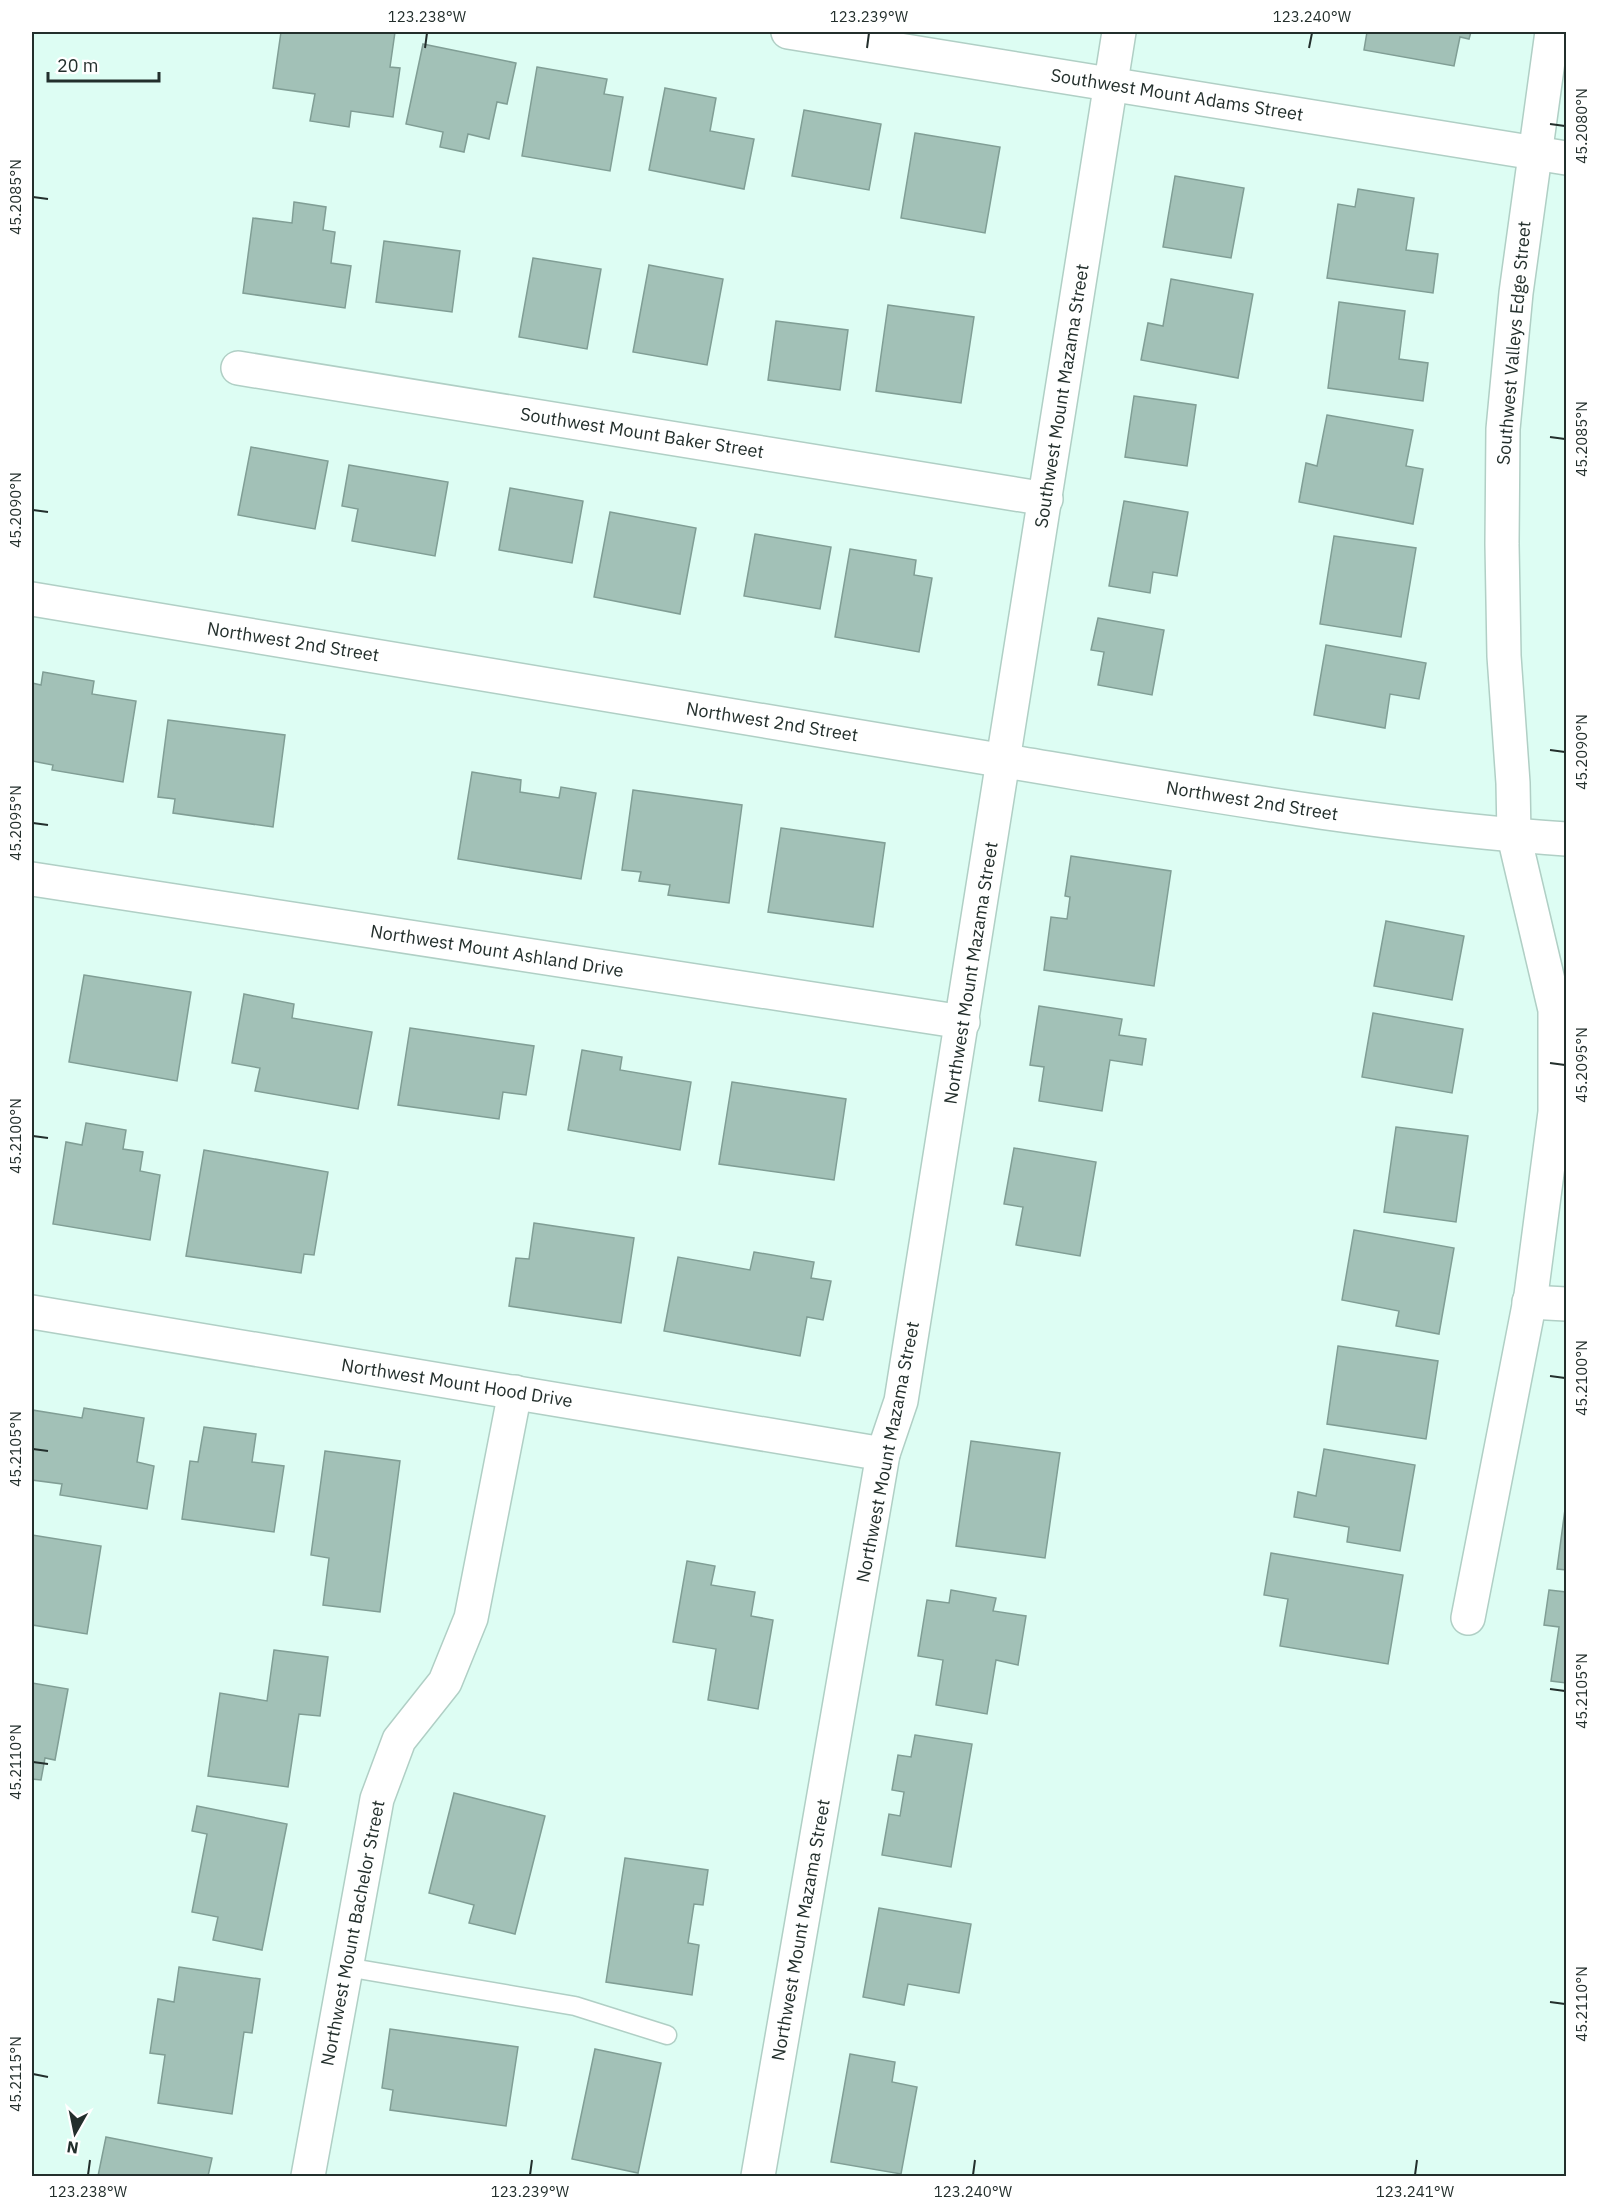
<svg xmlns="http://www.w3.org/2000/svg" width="1598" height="2208" font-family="'IBM Plex Sans',sans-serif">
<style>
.building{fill:#a2c1b7;stroke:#809e95;stroke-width:1.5}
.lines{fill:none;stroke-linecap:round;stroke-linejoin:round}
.lane-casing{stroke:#b0cfc5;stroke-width:21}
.street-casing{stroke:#b0cfc5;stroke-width:36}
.secondary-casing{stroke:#b0cfc5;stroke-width:36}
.lane{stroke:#fff;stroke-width:18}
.street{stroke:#fff;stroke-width:33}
.secondary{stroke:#fff;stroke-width:33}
.ticks{fill:none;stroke:#232f2c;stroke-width:2}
.labels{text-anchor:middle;stroke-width:6;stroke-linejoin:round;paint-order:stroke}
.street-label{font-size:18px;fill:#232f2c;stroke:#fff}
.neatline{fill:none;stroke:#232f2c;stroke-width:2}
.ticks-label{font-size:15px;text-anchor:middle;fill:#232f2c}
</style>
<rect width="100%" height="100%" fill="#ddfdf3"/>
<g class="building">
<polygon points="281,32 395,32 390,67 400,68 393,117 351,111 349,127 310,121 315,94 273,88"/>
<polygon points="1367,32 1471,32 1469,39 1460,37 1454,66 1364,50"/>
<polygon points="423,44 516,63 507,104 497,102 489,139 468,134 464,152 440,147 443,132 406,124"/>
<polygon points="537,67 607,79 604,94 623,97 610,171 522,156"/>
<polygon points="665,88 716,98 710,131 754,139 744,189 649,170"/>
<polygon points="804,110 881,124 869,190 792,176"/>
<polygon points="915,133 1000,147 985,233 901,218"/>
<polygon points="1175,176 1244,188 1231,258 1163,247"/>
<polygon points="1358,189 1414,198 1406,250 1438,254 1433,293 1327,278 1338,204 1355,207"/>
<polygon points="294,202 326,207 323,230 335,232 331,263 351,266 345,308 243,293 253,218 292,223"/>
<polygon points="384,241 460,251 452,312 376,302"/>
<polygon points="533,258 601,269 587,349 519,337"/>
<polygon points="649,265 723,279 707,365 633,352"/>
<polygon points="1171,279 1253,294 1238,378 1141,360 1148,323 1163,326"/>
<polygon points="1339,302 1405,311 1399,359 1428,363 1423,401 1328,388"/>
<polygon points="888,305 974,317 961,403 876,391"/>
<polygon points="776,321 848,330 840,390 768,380"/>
<polygon points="1134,396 1196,405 1187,466 1125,457"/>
<polygon points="1327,415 1413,430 1406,466 1423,469 1413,524 1299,502 1306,463 1317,466"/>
<polygon points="251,447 328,461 315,529 238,515"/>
<polygon points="349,465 448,482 435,556 352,541 358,509 342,506"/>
<polygon points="510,488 583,501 572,563 499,550"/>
<polygon points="1124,501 1188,512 1177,576 1153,572 1150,593 1109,586"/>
<polygon points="610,512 696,528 680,614 594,597"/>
<polygon points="755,534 831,547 820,609 744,596"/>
<polygon points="1334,536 1416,548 1401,637 1320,624"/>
<polygon points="850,549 916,560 914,575 932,578 919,652 835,637"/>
<polygon points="1098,618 1164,630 1152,695 1098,685 1104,652 1091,650"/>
<polygon points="1326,645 1426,663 1419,699 1390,694 1385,728 1314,715"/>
<polygon points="43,672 94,681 92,694 136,701 123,782 52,770 53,765 32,761 32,683 41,685"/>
<polygon points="168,720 285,735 273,827 173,813 175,799 158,797"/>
<polygon points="472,772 521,780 520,792 559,798 561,787 596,793 581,879 458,859"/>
<polygon points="633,790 742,805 729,903 668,895 670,885 639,881 641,872 622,870"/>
<polygon points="781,828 885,843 873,927 768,912"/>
<polygon points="1071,856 1171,871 1154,986 1044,970 1051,917 1067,919 1070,897 1065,896"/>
<polygon points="1386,921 1464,936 1452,1000 1374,986"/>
<polygon points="84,975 191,992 177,1081 69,1062"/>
<polygon points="244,994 294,1004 292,1018 372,1032 358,1109 255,1091 260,1068 232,1063"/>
<polygon points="1039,1006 1122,1019 1119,1035 1146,1039 1142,1065 1110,1060 1102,1111 1039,1101 1044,1067 1030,1065"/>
<polygon points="1373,1013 1463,1029 1452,1093 1362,1077"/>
<polygon points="410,1028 534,1046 526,1095 503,1092 499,1119 398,1105"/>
<polygon points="582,1050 622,1057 620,1070 691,1082 680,1150 568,1130"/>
<polygon points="732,1082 846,1099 834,1180 719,1164"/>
<polygon points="86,1123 126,1130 123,1149 143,1152 140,1171 160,1175 150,1240 53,1224 66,1142 82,1145"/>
<polygon points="1396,1127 1468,1136 1456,1222 1384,1212"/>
<polygon points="1014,1148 1096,1162 1080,1256 1016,1245 1023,1207 1004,1204"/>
<polygon points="204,1150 328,1172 314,1255 304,1254 301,1273 186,1256"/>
<polygon points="534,1223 634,1238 621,1323 509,1306 516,1258 529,1259"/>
<polygon points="1354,1230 1454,1248 1439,1334 1396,1326 1399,1311 1342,1300"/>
<polygon points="754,1252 814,1262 811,1278 831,1281 823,1320 807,1317 800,1356 664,1331 678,1257 750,1270"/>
<polygon points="1338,1346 1438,1361 1426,1439 1327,1424"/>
<polygon points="84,1408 144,1418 137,1462 154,1466 147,1509 60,1495 62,1484 32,1480 32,1410 82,1418"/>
<polygon points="204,1427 256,1434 252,1462 284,1466 274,1532 182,1519 190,1461 198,1462"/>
<polygon points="971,1441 1060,1453 1045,1558 956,1546"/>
<polygon points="1324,1449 1415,1465 1400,1551 1347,1542 1349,1527 1294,1517 1298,1492 1316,1496"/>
<polygon points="325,1451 400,1461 380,1612 323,1605 329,1558 311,1555"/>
<polygon points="1566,1502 1566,1570 1557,1569"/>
<polygon points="32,1535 101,1546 87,1634 32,1625 32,1628"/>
<polygon points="1271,1553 1403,1575 1388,1664 1280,1646 1288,1599 1264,1595"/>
<polygon points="687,1561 715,1566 711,1585 755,1592 751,1616 773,1620 758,1709 708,1700 716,1649 673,1642"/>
<polygon points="951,1590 996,1598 993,1611 1026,1616 1018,1665 996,1660 987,1714 936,1705 943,1660 918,1656 927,1600 949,1603"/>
<polygon points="1549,1590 1566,1592 1566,1683 1551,1681 1559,1627 1544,1625"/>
<polygon points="274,1650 328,1657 320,1716 299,1714 288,1787 208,1776 220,1693 267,1701"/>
<polygon points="32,1683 68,1689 55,1760 45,1758 41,1780 32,1779"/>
<polygon points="915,1735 972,1744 951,1867 882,1855 889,1814 900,1816 904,1792 892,1790 898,1755 911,1757"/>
<polygon points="454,1793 545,1816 515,1934 469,1923 474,1905 429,1893"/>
<polygon points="197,1806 287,1824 262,1950 213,1940 218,1917 192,1912 207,1834 192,1831"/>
<polygon points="625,1858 708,1870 703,1905 694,1904 688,1943 699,1945 692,1995 606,1982"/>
<polygon points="879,1908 971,1924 959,1993 908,1984 904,2005 863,1997"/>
<polygon points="179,1967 260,1979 252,2033 244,2032 232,2114 158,2103 165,2055 150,2053 158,1999 174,2002"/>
<polygon points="390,2029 518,2047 506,2126 390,2110 393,2090 382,2088"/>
<polygon points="595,2049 661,2063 638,2173 572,2159"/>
<polygon points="850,2054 895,2062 892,2082 917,2087 901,2174 831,2162"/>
<polygon points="106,2137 212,2158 208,2176 98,2176"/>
</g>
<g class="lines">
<defs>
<polyline id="lane" points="346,1967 575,2006 667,2035"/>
<g id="street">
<polyline points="788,32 1566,158"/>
<polyline points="238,368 1046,499"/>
<path d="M 1005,761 C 1192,792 1378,826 1566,839"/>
<polyline points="32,879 963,1022"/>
<polyline points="1529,1302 1566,1304"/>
<polyline points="32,1312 883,1454"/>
<polyline points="1468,1618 1531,1295 1555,1112 1555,1010 1514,836 1513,783 1504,656 1502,544 1503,429 1516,293 1552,32"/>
<polyline points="308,2176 377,1799 399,1740 445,1682 471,1618 515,1392"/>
<polyline points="758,2176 883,1454 901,1401 1119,32"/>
</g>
<polyline id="secondary" points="32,599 1005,761"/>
</defs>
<use href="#lane" class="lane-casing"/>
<use href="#street" class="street-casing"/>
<use href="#secondary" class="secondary-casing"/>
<use href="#lane" class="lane"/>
<use href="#street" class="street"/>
<use href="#secondary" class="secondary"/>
</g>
<path class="ticks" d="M 425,48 L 427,33M 867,48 L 869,33M 1309,48 L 1312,33M 1550,124 L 1565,126M 33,197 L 48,199M 1550,437 L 1565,439M 33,510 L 48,512M 1550,750 L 1565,752M 33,823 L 48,825M 1550,1063 L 1565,1065M 33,1136 L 48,1138M 1550,1376 L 1565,1378M 33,1449 L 48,1451M 1550,1689 L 1565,1691M 33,1762 L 48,1764M 1550,2002 L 1565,2004M 33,2074 L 48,2077M 88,2175 L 90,2160M 530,2175 L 532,2160M 973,2175 L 975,2160M 1415,2175 L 1417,2160"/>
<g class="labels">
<g class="street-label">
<text transform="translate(1177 95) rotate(9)" y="6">Southwest Mount Adams Street</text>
<text transform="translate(1514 343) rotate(-85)" y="6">Southwest Valleys Edge Street</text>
<text transform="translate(1062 396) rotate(-81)" y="6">Southwest Mount Mazama Street</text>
<text transform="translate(642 433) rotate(9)" y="6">Southwest Mount Baker Street</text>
<text transform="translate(293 642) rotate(9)" y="6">Northwest 2nd Street</text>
<text transform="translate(772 722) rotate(9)" y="6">Northwest 2nd Street</text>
<text transform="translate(1252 801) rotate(9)" y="6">Northwest 2nd Street</text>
<text transform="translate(497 951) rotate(9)" y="6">Northwest Mount Ashland Drive</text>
<text transform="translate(971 973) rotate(-81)" y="6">Northwest Mount Mazama Street</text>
<text transform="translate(457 1383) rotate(9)" y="6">Northwest Mount Hood Drive</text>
<text transform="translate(888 1452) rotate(-79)" y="6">Northwest Mount Mazama Street</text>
<text transform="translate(801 1930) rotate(-80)" y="6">Northwest Mount Mazama Street</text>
<text transform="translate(353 1933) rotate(-79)" y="6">Northwest Mount Bachelor Street</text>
</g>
</g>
<rect width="1598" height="2208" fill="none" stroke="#ffffff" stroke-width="66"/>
<g transform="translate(75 2133) rotate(189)" stroke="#ffffff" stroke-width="4.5" paint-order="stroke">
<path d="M0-4.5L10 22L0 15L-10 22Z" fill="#232f2c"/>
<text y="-9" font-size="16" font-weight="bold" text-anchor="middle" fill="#232f2c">N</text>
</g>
<path d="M48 72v9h111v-9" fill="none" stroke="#232f2c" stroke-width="3"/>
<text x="57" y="72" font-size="18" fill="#232f2c" stroke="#ffffff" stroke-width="4.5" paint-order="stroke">20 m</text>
<rect x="33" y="33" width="1532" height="2142" class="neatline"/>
<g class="ticks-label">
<text x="427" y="22">123.238°W</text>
<text x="869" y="22">123.239°W</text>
<text x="1312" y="22">123.240°W</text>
<text transform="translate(1582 126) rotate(-90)" y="5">45.2080°N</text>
<text transform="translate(16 197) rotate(-90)" y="5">45.2085°N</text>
<text transform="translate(1582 439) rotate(-90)" y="5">45.2085°N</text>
<text transform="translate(16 510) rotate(-90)" y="5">45.2090°N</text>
<text transform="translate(1582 752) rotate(-90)" y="5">45.2090°N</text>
<text transform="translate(16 823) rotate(-90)" y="5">45.2095°N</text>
<text transform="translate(1582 1065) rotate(-90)" y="5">45.2095°N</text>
<text transform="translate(16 1136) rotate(-90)" y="5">45.2100°N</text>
<text transform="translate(1582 1378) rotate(-90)" y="5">45.2100°N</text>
<text transform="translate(16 1449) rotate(-90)" y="5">45.2105°N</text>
<text transform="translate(1582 1691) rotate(-90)" y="5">45.2105°N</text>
<text transform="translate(16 1762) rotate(-90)" y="5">45.2110°N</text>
<text transform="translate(1582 2004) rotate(-90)" y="5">45.2110°N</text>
<text transform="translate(16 2074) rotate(-90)" y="5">45.2115°N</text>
<text x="88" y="2197">123.238°W</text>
<text x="530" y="2197">123.239°W</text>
<text x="973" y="2197">123.240°W</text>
<text x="1415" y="2197">123.241°W</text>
</g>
</svg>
